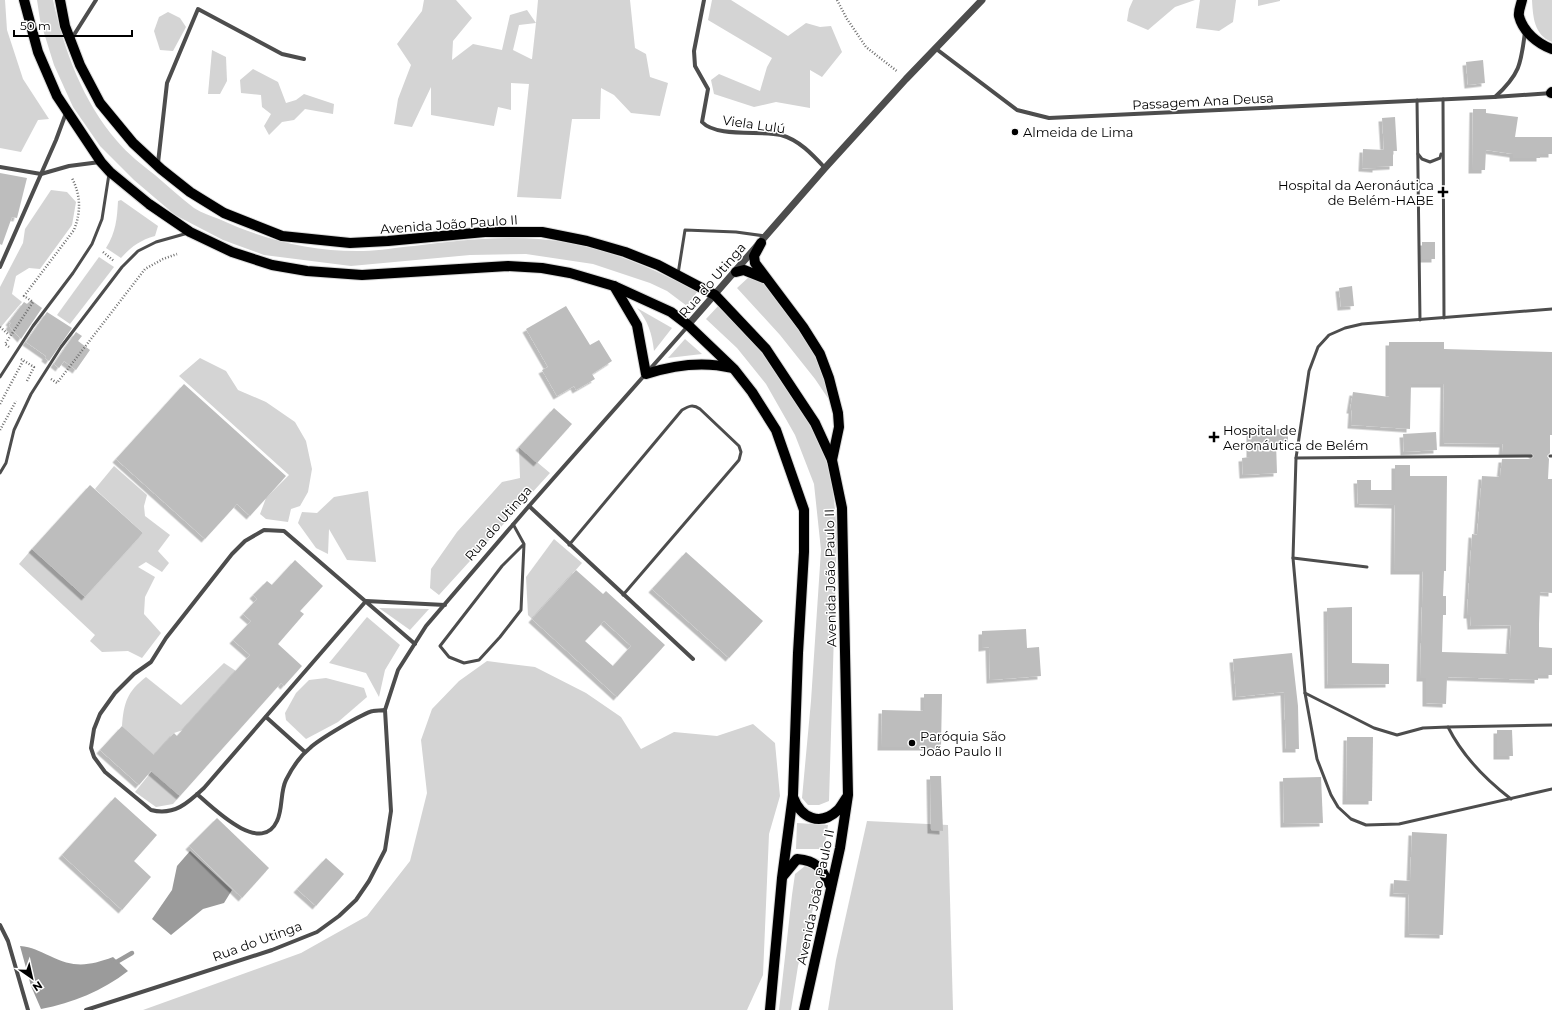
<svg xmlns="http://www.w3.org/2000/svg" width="1552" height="1010" font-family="Montserrat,sans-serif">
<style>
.green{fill:#d4d4d4;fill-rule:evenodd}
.water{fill:#9b9b9b}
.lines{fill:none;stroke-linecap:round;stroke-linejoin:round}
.stream{stroke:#9b9b9b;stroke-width:4.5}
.building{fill:#bdbdbd;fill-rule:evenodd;filter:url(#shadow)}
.primary-casing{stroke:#dbdbdb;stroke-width:12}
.path{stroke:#6f6f6f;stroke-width:2.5;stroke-dasharray:1 2;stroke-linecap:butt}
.service{stroke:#4d4d4d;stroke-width:3}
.minor{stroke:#4d4d4d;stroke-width:4}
.tertiary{stroke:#4d4d4d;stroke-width:7}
.primary{stroke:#000;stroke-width:10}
.poi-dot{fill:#000;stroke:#fff;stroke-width:1.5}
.labels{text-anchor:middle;stroke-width:3;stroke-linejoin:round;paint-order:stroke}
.street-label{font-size:13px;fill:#000;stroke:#fff}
.poi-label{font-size:13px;fill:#000;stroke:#fff;text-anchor:start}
</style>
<defs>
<filter id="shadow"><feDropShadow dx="-3.5" dy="3.5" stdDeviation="0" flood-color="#0004"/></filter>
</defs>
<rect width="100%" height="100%" fill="#fff"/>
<g class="green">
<polygon points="0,0 5,0 7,30 23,79 49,119 38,120 21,152 0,148"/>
<path d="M 37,0 L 53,0 C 64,50 83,102 117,141 C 128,154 142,165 155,175 C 168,186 181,198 194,208 C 202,213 211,216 219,219 C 264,240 313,252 363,251 C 380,251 397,247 414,246 C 455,241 497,236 539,239 C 595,243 648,265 697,292 L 687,306 L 667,291 L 650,283 L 593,264 L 526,254 L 470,255 L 351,266 L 264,255 L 223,240 L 175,215 L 134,180 L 100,146 L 73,107 L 54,65 L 40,20 Z"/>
<path d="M 424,0 L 456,0 L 472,18 L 453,41 L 452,60 L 473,44 L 502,50 L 510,15 L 527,10 L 536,23 L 538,0 L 630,0 L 635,48 L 646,54 L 650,77 L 668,83 L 660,116 L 631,113 L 614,95 L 601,88 L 600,119 L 572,119 L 561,199 L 517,197 L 529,84 L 511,83 L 511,110 L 498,107 L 494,126 L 431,115 L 431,87 L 412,127 L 394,124 L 398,99 L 411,65 L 397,44 L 422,11 ZM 536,23 L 532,59 L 531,59 L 513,50 L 519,25 Z"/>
<polygon points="712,0 731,0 788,36 806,23 820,27 831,26 842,52 822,77 810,70 810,108 776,102 754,107 714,94 711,80 719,74 760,91 767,67 772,58 708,20"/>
<polygon points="1133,0 1195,0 1175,7 1148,30 1127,21 1129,9"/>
<polygon points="1200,0 1236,0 1233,22 1219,31 1196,28"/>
<polygon points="1258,0 1280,0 1280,1 1258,6"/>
<path d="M 1532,0 L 1552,0 L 1552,42 C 1534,35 1533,17 1532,0 Z"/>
<polygon points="168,12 180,18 186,27 173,51 160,50 154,31 159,17"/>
<polygon points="212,50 226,57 227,81 220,94 208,94"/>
<polygon points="253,69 278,82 286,103 296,100 304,94 334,104 333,114 305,109 294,120 282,122 269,135 264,126 271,114 262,107 261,95 241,93 240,80"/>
<polygon points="51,190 67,192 76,202 72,225 40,269 29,268 16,276 12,294 22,302 0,328 0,287 23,243 25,229"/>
<path d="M 121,200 L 158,226 L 155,236 C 140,240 131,247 121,258 L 106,248 C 116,232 117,219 118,201 Z"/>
<polygon points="99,257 114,267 70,324 57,315"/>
<polygon points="750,276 763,283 797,326 820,364 838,413 815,379 780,335 737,288"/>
<path d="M 720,304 C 763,352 809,404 828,467 C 834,489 835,511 837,533 L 829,801 L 819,805 L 808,805 L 802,798 L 811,701 L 821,550 L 814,484 L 795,435 L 766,384 L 737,348 L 706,319 Z"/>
<path d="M 637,308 L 672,328 L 654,351 C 652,333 648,321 637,308 Z"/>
<polygon points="685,339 702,354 668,358"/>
<polygon points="200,358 226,371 238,390 266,402 295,422 306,441 312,469 308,492 300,506 291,509 288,522 266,519 260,514 266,498 289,475 179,376"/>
<polygon points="519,447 550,473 439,595 430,588 431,569 457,532 502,482 520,478"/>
<polygon points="114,466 147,495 144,506 145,516 170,535 158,551 169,563 162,572 146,562 138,567 155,577 145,597 144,614 161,633 142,658 128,651 102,652 90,641 95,635 19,564 32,549 85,597 143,533 95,489"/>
<polygon points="368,491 376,562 347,560 329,529 328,554 316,548 298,523 302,512 317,513 334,497"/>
<polygon points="554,539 582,563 532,619 528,615 526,577"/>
<polygon points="379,608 429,609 410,630"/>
<polygon points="367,617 400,645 385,670 379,697 366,673 329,663"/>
<polygon points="487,661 535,667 586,693 621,717 641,749 674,732 717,736 753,724 775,743 780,796 769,834 763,975 747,1010 143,1010 301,953 367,916 410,861 427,793 421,740 432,709 459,681"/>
<path d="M 224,663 L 236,671 L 183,730 L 174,733 L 162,747 L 168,785 L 180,796 L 173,804 L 156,807 L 135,792 L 160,761 L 122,726 C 124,702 127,692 146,677 L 181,705 Z"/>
<polygon points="326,678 364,688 367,697 338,722 306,739 286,720 285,713 296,693 309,680"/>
<polygon points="867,821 948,825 953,1010 828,1010 836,960"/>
<polygon points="797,823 828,825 824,849 796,849"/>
<polygon points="805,866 815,870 821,878 798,966 791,1010 779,1010 792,895 795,874"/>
</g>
<g class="water">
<polygon points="190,851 232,890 224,903 203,909 171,935 152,919 172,890 177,866"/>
<path d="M 20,946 C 32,947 39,951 50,956 C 74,968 89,966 113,957 L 128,971 C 102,991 73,1003 41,1009 L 31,986 Z"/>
</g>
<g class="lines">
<polyline class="stream" points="113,964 132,953"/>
</g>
<g class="building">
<polygon points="1483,60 1485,83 1468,85 1466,62"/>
<polygon points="1473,109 1486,109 1486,113 1518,117 1515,137 1552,137 1552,154 1540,154 1540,158 1513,158 1513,154 1486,150 1485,170 1472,170"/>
<polygon points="1395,117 1397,151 1393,151 1393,166 1376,167 1376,169 1362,168 1363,149 1384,150 1382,118"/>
<polygon points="0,173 27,178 17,218 12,217 2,245 0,244"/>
<rect x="1422" y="242" width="13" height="17"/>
<polygon points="1352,286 1354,306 1341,307 1339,288"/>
<polygon points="31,300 42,308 21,339 9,326 11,323 9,322 24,302 27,304"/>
<polygon points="566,306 590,345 599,340 612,361 592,374 595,379 576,390 574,386 557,396 542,370 548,367 526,329"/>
<polygon points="47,312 72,328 49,361 45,358 46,356 26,342"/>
<polygon points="76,332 82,336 78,341 90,350 76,370 64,361 59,368 54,364"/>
<polygon points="1389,342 1444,342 1444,349 1552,352 1552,435 1550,435 1550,453 1547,456 1549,459 1548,479 1552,479 1552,593 1540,592 1539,624 1539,647 1552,648 1552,675 1538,675 1538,680 1447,677 1446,704 1426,703 1426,678 1420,678 1423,571 1394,571 1395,505 1358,504 1357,480 1371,480 1371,490 1395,490 1395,465 1410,465 1410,476 1447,476 1446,571 1444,571 1443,596 1446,596 1446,615 1443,615 1442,652 1509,654 1511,625 1471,626 1470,615 1467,615 1472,534 1477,535 1482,476 1500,477 1502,459 1531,459 1534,456 1531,453 1502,453 1503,444 1443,443 1444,384 1411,384 1410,429 1351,425 1352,410 1350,410 1353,392 1389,397"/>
<polygon points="184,384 286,476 250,516 237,504 205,539 116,459"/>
<polygon points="554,408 572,424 537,463 519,447"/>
<polygon points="1250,429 1288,429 1288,442 1276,442 1277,473 1243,475 1242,458 1250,457"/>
<polygon points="1436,432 1437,450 1404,452 1403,434"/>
<polygon points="90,485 143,533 85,597 32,549"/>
<polygon points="686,552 763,621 729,658 652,589"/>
<polygon points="295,560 323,586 300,611 304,614 278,644 302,666 284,686 281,683 180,796 151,771 139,785 100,750 122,726 154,755 174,733 177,736 250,655 233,640 251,621 243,614 257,599 253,595 267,581 272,585"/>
<path d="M 576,570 L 603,594 L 606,591 L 665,645 L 617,697 L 532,619 ZM 604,621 L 631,646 L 613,666 L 585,641 Z"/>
<polygon points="1352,607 1352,663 1389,664 1389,684 1328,685 1327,608"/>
<polygon points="1026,629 1027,648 1039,647 1041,676 990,680 989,647 982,648 982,631"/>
<polygon points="1292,653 1298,706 1299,749 1286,749 1284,692 1236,697 1233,659"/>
<polygon points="924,694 942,694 941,747 881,747 882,710 924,711"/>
<polygon points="1497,730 1512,730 1513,756 1497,756"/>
<polygon points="1347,737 1373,737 1372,801 1346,801"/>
<polygon points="930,776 941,776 943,831 931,830"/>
<polygon points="1321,777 1323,823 1284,824 1283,778"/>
<polygon points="115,797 157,835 134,861 151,877 122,910 62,855"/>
<polygon points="217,818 269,868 242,898 189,846"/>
<polygon points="1412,832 1447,834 1443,935 1408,934 1409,894 1393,893 1394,880 1410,881"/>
<polygon points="326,858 344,874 316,906 297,889"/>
</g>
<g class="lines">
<defs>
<g id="primary">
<polyline points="24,0 38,52 57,96 101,162 110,172 149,204 190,232 232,252 272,265 307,271 362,275 508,266 542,268 570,273 614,286 671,312 688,325 734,369 752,392 776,430 804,510 804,552 798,653 793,795 782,878 770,1010"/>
<polyline points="60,0 65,26 80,65 100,103 133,143 161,169 190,192 224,213 282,236 350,243 388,241 485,232 542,232 587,241 625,252 658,265 715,295 766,349 815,423 832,460 842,508 848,795 840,848 804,1010"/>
<path d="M 1522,0 C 1521,5 1518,11 1519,16 C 1523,32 1538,44 1552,49"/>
<polyline points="1551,93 1552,92"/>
<polyline points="761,243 754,256 755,263 803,327 820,354 829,378 838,413 839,427 832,460"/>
<polyline points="736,272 744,270 764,278"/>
<path d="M 614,286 L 637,325 L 646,374 C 674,365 703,361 732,368"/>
<path d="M 793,797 C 801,818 820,827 838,810 C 841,807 844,801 847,797"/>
<path d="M 783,876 L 797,859 C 819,861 822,870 831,887"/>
</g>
</defs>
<use href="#primary" class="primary-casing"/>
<g class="path">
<polyline points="837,0 847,19 866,47 898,72"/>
<polyline points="103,252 114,261"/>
<polyline points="0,327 9,335"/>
<path d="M 9,347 L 5,344 L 33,302 L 24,296 L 74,230 C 81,212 81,196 72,178"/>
<polyline points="21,359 34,367 27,381"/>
<polyline points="51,379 57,383 145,269 163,259 177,254"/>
<polyline points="0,404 23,361"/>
<polyline points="0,430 16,401"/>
</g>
<g class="service">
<polyline points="1443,99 1444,318"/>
<polyline points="1417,100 1420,320"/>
<polyline points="1418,154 1422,159 1430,162 1440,158 1441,154"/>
<polyline points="678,274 685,230 736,232 765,236"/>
<polyline points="1552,309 1362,324 1345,328 1329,335 1318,347 1309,371 1296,458 1293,558 1305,693 1317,759 1331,795 1338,807 1351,819 1366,825 1399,824 1552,789"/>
<polyline points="0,377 33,326 73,273 92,244 102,219 109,174"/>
<polyline points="1550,456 1552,456"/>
<polyline points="1296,458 1531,456"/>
<polyline points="0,473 6,463 14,430 31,394 61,347 122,267 138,251 156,242 188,233"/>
<polyline points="513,524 524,544 502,566 440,646 449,657 464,663 479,660 500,637 521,610 524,544"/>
<path d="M 569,545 L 682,410 C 689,406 693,404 700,409 L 739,446 L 741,452 L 739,460 L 623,595"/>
<polyline points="1293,558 1367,567"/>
<path d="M 1305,693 L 1374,728 L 1397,735 L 1423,728 L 1448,727 C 1463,757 1485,779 1511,799"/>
<polyline points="1448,727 1552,725"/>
</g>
<g class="minor">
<path d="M 704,0 L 694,51 L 695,66 L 708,89 L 702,122 C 717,138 761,130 781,135 C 799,140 812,154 825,168"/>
<polyline points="72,38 96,0"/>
<polyline points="935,48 1017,110 1049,118 1494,97 1552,93"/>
<path d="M 1495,97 C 1520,74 1521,64 1525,32"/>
<polyline points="158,163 167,83 198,9 282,54 304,59"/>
<polyline points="0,167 41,174 69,166 100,162"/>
<polyline points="0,267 56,140 66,113"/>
<polyline points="529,506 693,659"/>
<path d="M 415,644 L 284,531 L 264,530 L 245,541 L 232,554 L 166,638 L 151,662 L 134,674 L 115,693 L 100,714 L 94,729 L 91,748 L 94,757 L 105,772 L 151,810 C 174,816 188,803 204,788 L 366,601 L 445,605"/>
<polyline points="266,717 305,752"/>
<path d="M 197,794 C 213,808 261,856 277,821 C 283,809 280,792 286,780 C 292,768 300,756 310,748 C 318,740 363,713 373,711 C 377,710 381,711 385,710"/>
<polyline points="0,925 8,941 28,1010"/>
<polyline points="86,1010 272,950 317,932 339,916 356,900 369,881 385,850 391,811 385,710 398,670 426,626 529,506 688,326"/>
</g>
<polyline class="tertiary" points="688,325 825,168 906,79 982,0"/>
<use href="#primary" class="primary"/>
</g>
<g class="poi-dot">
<circle cx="1015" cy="132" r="4"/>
<path d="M1441 186h4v4h4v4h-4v4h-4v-4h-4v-4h4z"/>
<path d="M1212 431h4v4h4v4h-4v4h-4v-4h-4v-4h4z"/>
<circle cx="912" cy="743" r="4"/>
</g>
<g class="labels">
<g class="street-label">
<text transform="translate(1203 101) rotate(-3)" y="5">Passagem Ana Deusa</text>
<text transform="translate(754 124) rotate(8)" y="5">Viela Lulú</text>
<text transform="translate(449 224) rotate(-4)" y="5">Avenida João Paulo II</text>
<text transform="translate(712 280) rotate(-49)" y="5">Rua do Utinga</text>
<text transform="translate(498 523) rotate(-49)" y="5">Rua do Utinga</text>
<text transform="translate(830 578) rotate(-91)" y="5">Avenida João Paulo II</text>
<text transform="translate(815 897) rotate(-78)" y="5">Avenida João Paulo II</text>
<text transform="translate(257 941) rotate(-20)" y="5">Rua do Utinga</text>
</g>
<g class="poi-label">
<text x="1023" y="137">Almeida de Lima</text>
<text x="1434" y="190" text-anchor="end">Hospital da Aeronáutica<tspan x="1434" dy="15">de Belém-HABE</tspan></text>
<text x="1223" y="435">Hospital de<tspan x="1223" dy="15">Aeronáutica de Belém</tspan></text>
<text x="920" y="741">Paróquia São<tspan x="920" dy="15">João Paulo II</tspan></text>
</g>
</g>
<g transform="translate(32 978) rotate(146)" stroke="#ffffff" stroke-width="3" paint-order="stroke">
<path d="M0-3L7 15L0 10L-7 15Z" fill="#000000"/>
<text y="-6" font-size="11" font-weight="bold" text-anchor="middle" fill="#000000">N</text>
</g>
<path d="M14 30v6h118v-6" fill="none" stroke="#000000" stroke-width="2"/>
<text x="20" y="30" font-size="12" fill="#000000" stroke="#ffffff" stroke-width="3" paint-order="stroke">50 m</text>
</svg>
